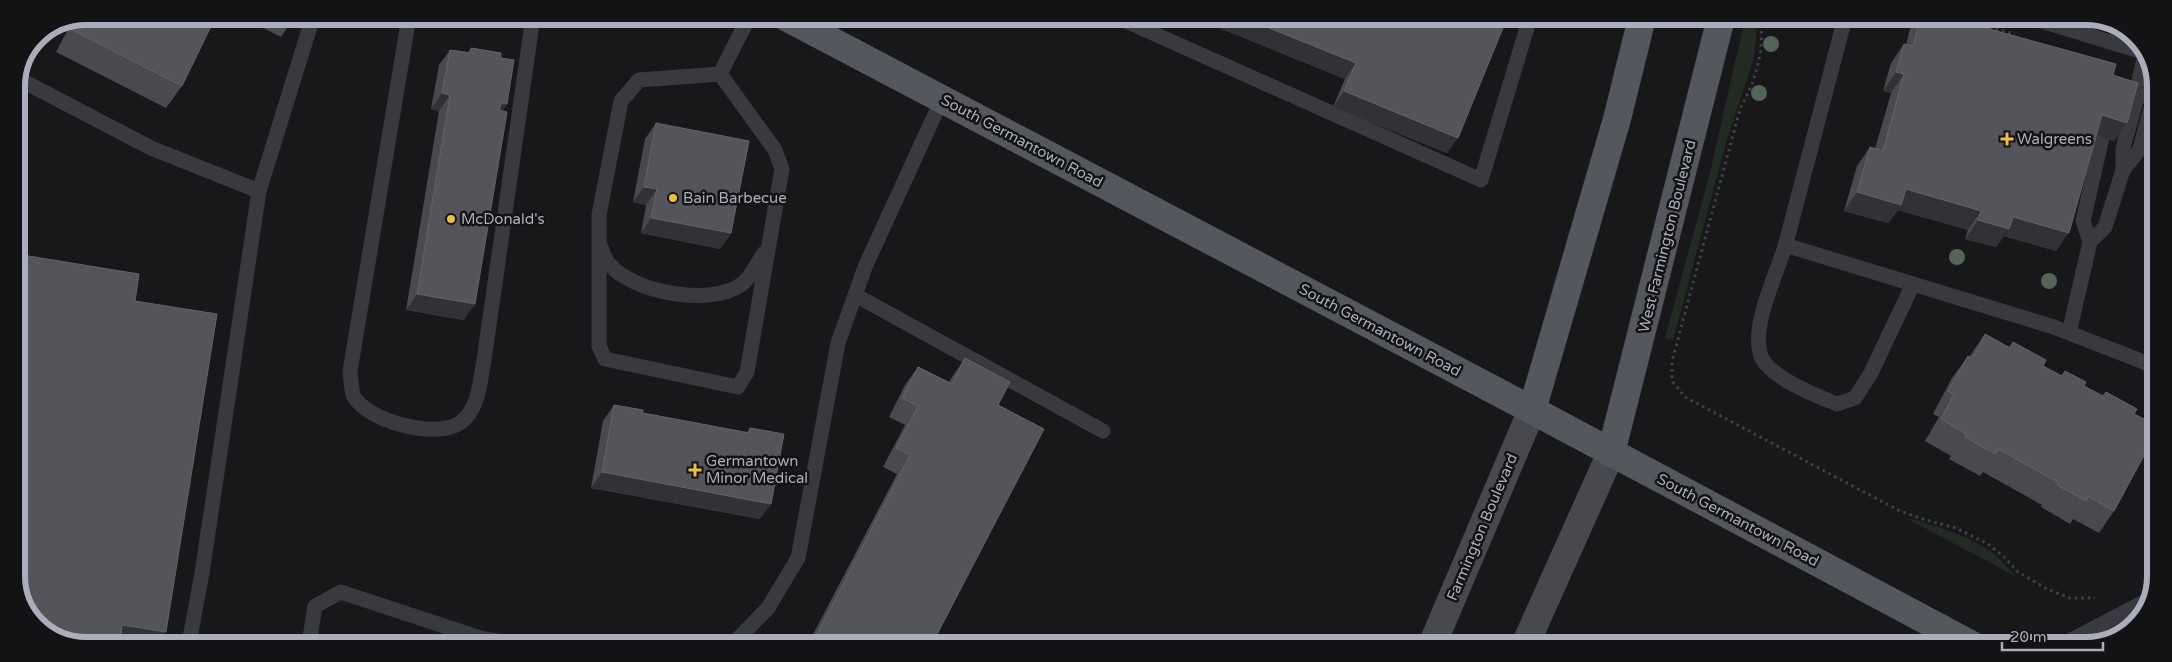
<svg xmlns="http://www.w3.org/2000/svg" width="2172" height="662" font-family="'Varela Round',sans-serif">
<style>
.green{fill:#222a24}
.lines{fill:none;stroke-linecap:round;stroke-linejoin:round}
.path{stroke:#3f4146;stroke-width:3;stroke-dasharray:2.5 4;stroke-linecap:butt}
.lane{stroke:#393a3f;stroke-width:15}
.secondary{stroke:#47494f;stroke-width:28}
.primary{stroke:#55575e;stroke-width:28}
.tree{fill:#526556}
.wall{fill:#494a4f}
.shaded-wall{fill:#313235}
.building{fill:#54555b;stroke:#62636a}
.poi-dot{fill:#eebf3c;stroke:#131315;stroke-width:2}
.labels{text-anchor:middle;stroke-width:5;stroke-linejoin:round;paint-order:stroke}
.poi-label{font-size:15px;fill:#abaeba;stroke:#131315;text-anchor:start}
.street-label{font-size:15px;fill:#abaeba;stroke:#131315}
.rim{fill:none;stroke:#abaeba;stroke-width:6}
</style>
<rect width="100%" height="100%" fill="#18181a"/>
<g class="green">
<polygon points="1745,18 1757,18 1756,41 1753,61 1726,143 1673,340 1665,338 1710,173"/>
<path d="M 1904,517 C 1934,525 1962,533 1989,550 C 2000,557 2008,569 2017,577 Z"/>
</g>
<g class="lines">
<g class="path">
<polyline points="1762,18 1761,50 1757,68 1752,85 1740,109 1672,361 1672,381 1685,397 1898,510 1919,518 1956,528 1988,544 2004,557 2018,572 2047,589 2070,598 2095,598"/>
<polyline points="1958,19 2015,34"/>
</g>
<g class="lane">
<path d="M 409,17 L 350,371 C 351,378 351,391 354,397 C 370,422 435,439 460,423 C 479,410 480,381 484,360 L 533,17"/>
<polyline points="1119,18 1481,180 1530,18"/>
<path d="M 1845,18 C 1825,93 1806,169 1786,243 C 1777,274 1752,323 1760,353 C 1765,376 1817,396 1837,404 L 1855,398 L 1871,373 L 1913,284"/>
<polyline points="2035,19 2143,52"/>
<polygon points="720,74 775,150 782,169 747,372 738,387 605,359 599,346 599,215 621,101 639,80"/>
<polyline points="720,74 749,17"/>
<polyline points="19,79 151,148 259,191"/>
<polyline points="2123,170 2140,149 2152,104 2140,76 2145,55"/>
<polyline points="2090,242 2083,221 2102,138"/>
<polyline points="1785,245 2054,327 2154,366"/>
<path d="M 601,247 C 603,252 605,260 609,264 C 634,293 711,307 742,284 C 751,277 758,262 764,253"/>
<polyline points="855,295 1103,431"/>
<polyline points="2069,333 2090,242 2105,227 2123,170 2123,148 2136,101 2140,76"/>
<polyline points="189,643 202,573 259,191 313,17"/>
<polyline points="309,644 315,606 341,592 484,639 518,644"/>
<polyline points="733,644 768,608 798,558 838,343 865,267 942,99"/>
<polyline points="2060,646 2150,599"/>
</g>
<g class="secondary">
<polyline points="1432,645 1532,410"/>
<polyline points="1525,645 1611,453"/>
</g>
<g class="primary">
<polyline points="786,17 1532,410 1974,646"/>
<polyline points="1532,410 1617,119 1642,18"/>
<polyline points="1611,453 1721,18"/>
</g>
</g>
<g class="tree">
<circle cx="1771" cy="44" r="8"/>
<circle cx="1759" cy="93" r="8"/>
<circle cx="1957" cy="257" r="8"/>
<circle cx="2049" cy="281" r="8"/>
</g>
<g class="wall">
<polygon points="86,16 182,86 166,108 56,52 72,22"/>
<polygon points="240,16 295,16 281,37"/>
<polygon points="1195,18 1507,18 1447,153 1333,107 1345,79"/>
<polygon points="1917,18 1953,19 2113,75 2127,123 2114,141 2096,136 2056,251 2004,236 1996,247 1965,239 1968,230 1898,210 1888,223 1844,211 1857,166 1870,147 1875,149 1891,93 1883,91 1891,63 1904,44 1906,45 1910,29"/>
<polygon points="471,48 501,58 507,104 502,111 464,320 406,310 439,111 431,109 439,65 450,50 468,52"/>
<polygon points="656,123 731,233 720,249 641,233 646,205 633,202 645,139"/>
<polygon points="1985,334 2009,347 2013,342 2043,366 2061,376 2065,371 2084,386 2134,414 2114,511 2099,533 2073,519 2070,524 2041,507 2042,505 1983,472 1980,476 1949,459 1951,456 1925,441 1939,417 1933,414 1952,378 1968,356 1969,357"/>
<polygon points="965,358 998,405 932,644 808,644 897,474 883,467 905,425 889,417 905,385 918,367 949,382 952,377"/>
<polygon points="614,405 643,413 747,432 750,428 760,519 591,488 603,421"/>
</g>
<g class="shaded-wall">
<polygon points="1195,18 1244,18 1356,63 1345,79"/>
<polygon points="1896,72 1904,74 1891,93 1883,91"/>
<polygon points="1344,91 1458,138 1447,153 1333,107"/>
<polygon points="442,93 450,95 439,111 431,109"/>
<polygon points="501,103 507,104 496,120"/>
<polygon points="2102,115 2127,123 2114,141 2089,134"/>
<polygon points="644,187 657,189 646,205 633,202"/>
<polygon points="1906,189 1981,211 1968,230 1898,210 1888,223 1844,211 1857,192"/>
<polygon points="2013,217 2069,233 2056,251 2004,236 1996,247 1965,239 1978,220"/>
<polygon points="651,218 731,233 720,249 641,233"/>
<polygon points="417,294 475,304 464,320 406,310"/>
<polygon points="602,472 771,504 760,519 591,488"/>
<polygon points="122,625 166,632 158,643 126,643 111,641"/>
</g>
<g class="building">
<polygon points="86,16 216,16 182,86 72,30 77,20"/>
<polygon points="1244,18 1507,18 1458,138 1344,91 1356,63"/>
<polygon points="1921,18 1953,19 2116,64 2113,75 2138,83 2127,123 2102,115 2069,233 2013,217 2009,229 1978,220 1981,211 1906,189 1901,205 1857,192 1870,147 1883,151 1904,74 1896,72 1904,44 1913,46"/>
<polygon points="471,48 501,53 501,58 514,60 507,104 501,103 499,110 507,112 475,304 417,294 450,95 442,93 450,50 470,53"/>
<polygon points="656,123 749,141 731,233 651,218 657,189 644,187"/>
<polygon points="16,254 139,274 135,301 217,314 166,632 122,625 120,643 68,643 31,619 16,581"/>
<polygon points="1985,334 2010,348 2013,342 2046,360 2043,366 2062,376 2065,371 2086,382 2084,386 2103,396 2106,392 2137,409 2134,414 2154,424 2154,437 2114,511 2088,496 2086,501 2057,485 2058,482 1998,449 1995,454 1965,437 1966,434 1941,419 1954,394 1948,391 1968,356 1972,359"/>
<polygon points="965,358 1010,382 998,405 1044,429 932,644 812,644 910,455 896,448 918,406 902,398 918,367 952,384"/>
<polygon points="614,405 643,410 643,413 749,433 750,428 784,434 771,504 602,472"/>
</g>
<g class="poi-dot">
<path d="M2004.5 131.5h5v5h5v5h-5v5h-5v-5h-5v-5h5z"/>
<circle cx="673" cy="198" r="5"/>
<circle cx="451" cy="219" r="5"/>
<path d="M692.5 462.5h5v5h5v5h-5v5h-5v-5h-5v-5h5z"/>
</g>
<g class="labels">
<g class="poi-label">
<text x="2017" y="144">Walgreens</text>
<text x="683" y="203">Bain Barbecue</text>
<text x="461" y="224">McDonald's</text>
<text x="706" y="466">Germantown<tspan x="706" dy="17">Minor Medical</tspan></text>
</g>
<g class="street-label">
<text transform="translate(1022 141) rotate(28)" y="5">South Germantown Road</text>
<text transform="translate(1667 236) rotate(-76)" y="5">West Farmington Boulevard</text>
<text transform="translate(1380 330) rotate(28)" y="5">South Germantown Road</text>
<text transform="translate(1738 520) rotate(28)" y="5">South Germantown Road</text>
<text transform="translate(1482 527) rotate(-67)" y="5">Farmington Boulevard</text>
</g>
</g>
<path d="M0 0H2172V662H0ZM86 25H2086A61 61 0 0 1 2147 86V576A61 61 0 0 1 2086 637H86A61 61 0 0 1 25 576V86A61 61 0 0 1 86 25Z" fill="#131315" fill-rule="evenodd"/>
<path class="rim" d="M86 25H2086A61 61 0 0 1 2147 86V576A61 61 0 0 1 2086 637H86A61 61 0 0 1 25 576V86A61 61 0 0 1 86 25Z"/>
<path d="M2002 642v8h101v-8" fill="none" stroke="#abaeba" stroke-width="2.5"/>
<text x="2010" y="642" font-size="15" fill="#abaeba" stroke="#131315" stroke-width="4" paint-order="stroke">20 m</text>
</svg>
